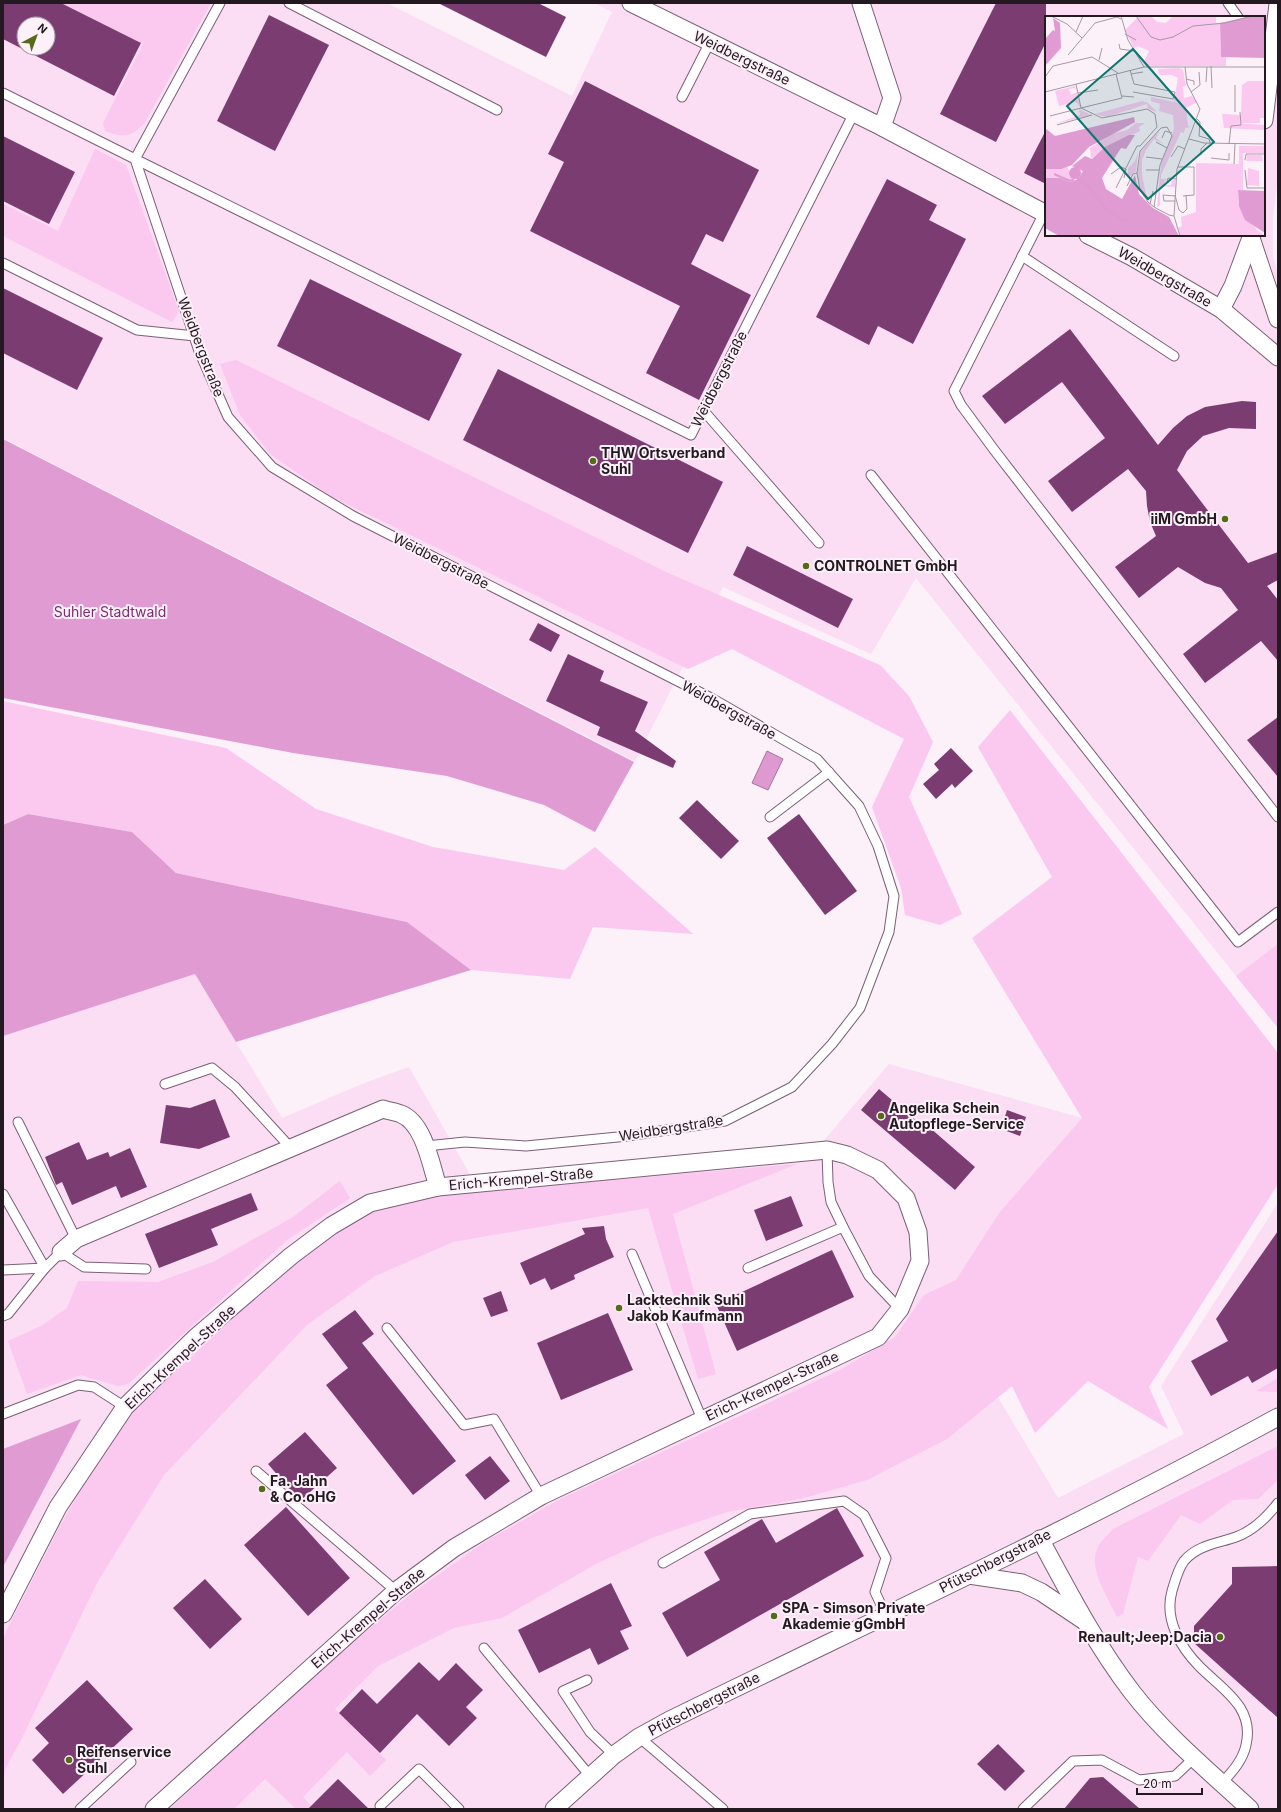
<svg xmlns="http://www.w3.org/2000/svg" width="1281" height="1812" font-family="Inter,sans-serif">
<style>
.built{fill:#fbddf4;fill-rule:evenodd}
.green{fill:#fbc8f0}
.forest{fill:#e19bd3}
.water{fill:#df99d1;stroke:#a7739c}
.building{fill:#7b3d71;fill-rule:evenodd}
.lines{fill:none;stroke-linecap:round;stroke-linejoin:round}
.service-casing{stroke:#7b6075;stroke-width:11}
.minor-casing{stroke:#7b6075;stroke-width:19}
.service{stroke:#fff;stroke-width:9}
.minor{stroke:#fff;stroke-width:17}
.poi-dot{fill:#556b1a;stroke:#fcf0f9;stroke-width:1.5}
.labels{text-anchor:middle;stroke-width:4;stroke-linejoin:round;paint-order:stroke}
.street-label{font-size:14px;fill:#231921;stroke:#fcf0f9}
.poi-label{font-size:14px;font-weight:bold;fill:#231921;stroke:#fcf0f9;text-anchor:start}
.park-label{font-size:14px;fill:#7e2c72;stroke:#fcf0f9}
.inset-river{fill:none;stroke:#df99d1;stroke-width:2}
.inset-road{fill:none;stroke:#a59aa3;stroke-width:1}
.view{fill:#0f766e;fill-opacity:0.15;stroke:#0f766e;stroke-width:2}
.inset-edge{fill:none;stroke:#231921;stroke-width:2}
</style>
<rect width="100%" height="100%" fill="#fcf0f9"/>
<g class="built">
<path d="M 3,3 L 387,3 L 572,96 L 612,12 L 594,3 L 1278,3 L 1278,177 L 1273,217 L 1273,256 L 1278,273 L 1278,1028 L 916,578 L 871,654 L 723,587 L 635,761 L 3,438 ZM 1046,17 L 1264,17 L 1264,235 L 1046,235 ZM 24,24 L 48,24 L 48,48 L 24,48 Z"/>
<polygon points="195,974 282,1118 367,1082 409,1067 477,1187 808,1159 889,1064 1082,1118 999,1213 942,1303 1058,1498 1184,1434 1161,1386 1278,1203 1278,1809 3,1809 3,1567 80,1420 3,1449 3,1036"/>
</g>
<g class="green">
<path d="M 62,3 L 211,3 L 144,124 C 131,137 122,138 105,131 L 103,123 L 143,44 Z"/>
<polygon points="95,149 126,165 179,311 172,322 3,236 3,204 58,231"/>
<polygon points="236,360 666,572 880,665 909,696 933,742 909,797 962,914 940,925 905,915 901,888 872,807 904,739 732,649 688,669 332,497 270,454 240,415 220,364"/>
<polygon points="3,701 226,748 316,809 433,847 564,870 595,847 693,934 593,927 570,979 471,970 407,922 176,873 132,832 28,814 3,825"/>
<polygon points="1010,710 1278,1053 1278,1184 1149,1387 1168,1429 1088,1381 1035,1433 1012,1386 947,1439 867,1480 800,1499 727,1512 654,1537 596,1564 502,1618 454,1628 378,1666 335,1709 386,1760 370,1776 347,1752 303,1797 314,1809 296,1809 265,1779 234,1809 170,1809 305,1682 411,1594 483,1543 560,1499 840,1370 895,1337 924,1295 956,1280 999,1213 1082,1118 972,938 1052,877 978,747"/>
<polygon points="1278,944 1278,1028 1236,976"/>
<polygon points="797,1164 673,1214 716,1374 698,1379 648,1208 453,1242 375,1276 307,1325 164,1475 98,1581 21,1740 5,1769 3,1787 3,1640 7,1629 60,1526 102,1452 135,1409 312,1245 376,1209 451,1194"/>
<polygon points="340,1181 350,1198 287,1240 128,1384 118,1386 81,1375 27,1394 8,1341 41,1326 67,1308 78,1281 158,1282 213,1262 293,1217"/>
<polygon points="1278,1378 1278,1392 1256,1391"/>
<path d="M 1278,1446 L 1278,1480 L 1258,1499 L 1233,1500 L 1200,1524 L 1181,1515 L 1148,1561 L 1138,1557 L 1123,1614 L 1117,1617 C 1109,1600 1090,1571 1096,1552 C 1098,1543 1107,1536 1113,1529 Z"/>
</g>
<g class="forest">
<polygon points="3,439 634,762 595,832 544,805 447,776 293,753 3,698"/>
<polygon points="28,814 132,832 176,873 407,922 471,970 236,1042 195,974 3,1036 3,825"/>
<polygon points="81,1419 3,1567 3,1449"/>
</g>
<polygon class="water" points="767,751 783,759 768,790 752,783"/>
<g class="building">
<path d="M 3,3 L 61,3 L 141,43 L 114,96 L 3,39 ZM 24,24 L 48,24 L 48,48 L 24,48 Z"/>
<polygon points="438,3 538,3 566,17 546,57"/>
<polygon points="996,3 1046,3 1046,42 996,142 940,114"/>
<polygon points="269,15 329,45 275,151 217,121"/>
<polygon points="585,81 759,170 723,242 706,234 691,264 751,295 699,400 646,373 680,306 530,231 564,162 548,154"/>
<polygon points="1046,130 1046,184 1024,173"/>
<polygon points="3,136 75,172 49,224 3,201"/>
<polygon points="887,179 937,205 929,220 966,239 913,344 878,326 869,345 816,317"/>
<polygon points="310,279 462,354 429,421 277,346"/>
<polygon points="3,288 103,338 77,390 3,353"/>
<polygon points="1070,329 1158,445 1173,428 1187,416 1205,407 1242,401 1256,402 1256,429 1229,428 1203,436 1187,451 1177,470 1248,563 1278,552 1278,580 1267,586 1278,600 1278,661 1261,641 1205,683 1183,654 1238,610 1221,588 1205,583 1178,567 1139,598 1115,567 1156,536 1150,522 1147,506 1146,491 1128,469 1072,512 1048,481 1105,438 1062,382 1005,424 982,396"/>
<polygon points="498,369 723,482 688,553 463,440"/>
<polygon points="747,546 853,599 838,628 733,575"/>
<polygon points="538,623 560,635 551,652 529,640"/>
<polygon points="568,654 604,671 600,681 648,702 635,731 676,761 673,768 597,735 600,727 546,701"/>
<polygon points="1278,717 1278,777 1247,740"/>
<polygon points="951,748 973,771 955,788 952,784 936,799 923,784 939,770 934,764"/>
<polygon points="697,800 739,841 721,859 679,818"/>
<polygon points="799,814 857,891 825,915 767,838"/>
<polygon points="879,1089 926,1129 929,1127 975,1167 955,1190 861,1110"/>
<polygon points="215,1099 230,1137 199,1149 160,1143 166,1105 190,1108"/>
<polygon points="1007,1110 1026,1117 1020,1136 1001,1129"/>
<polygon points="79,1142 87,1160 108,1152 110,1157 130,1148 147,1187 121,1198 116,1186 72,1205 62,1182 56,1185 45,1157"/>
<polygon points="251,1193 258,1210 211,1229 218,1245 159,1268 145,1234"/>
<polygon points="791,1196 803,1226 766,1241 754,1210"/>
<polygon points="604,1226 606,1239 614,1257 574,1275 575,1279 551,1290 545,1278 530,1285 520,1263 585,1234 582,1228"/>
<polygon points="1278,1231 1278,1368 1252,1383 1248,1376 1211,1396 1191,1361 1228,1341 1216,1319"/>
<polygon points="832,1250 854,1297 737,1351 716,1304"/>
<polygon points="501,1291 508,1311 491,1317 483,1298"/>
<polygon points="355,1310 374,1334 362,1343 456,1461 413,1495 326,1385 348,1368 322,1334"/>
<polygon points="608,1313 633,1370 561,1400 537,1343"/>
<polygon points="305,1432 337,1468 300,1501 268,1464"/>
<polygon points="490,1456 510,1481 485,1500 465,1475"/>
<polygon points="286,1507 350,1578 308,1616 244,1545"/>
<polygon points="837,1508 864,1556 687,1657 662,1613 720,1580 704,1552 762,1519 776,1543"/>
<polygon points="1278,1566 1278,1718 1194,1643 1194,1626 1232,1584 1232,1567"/>
<polygon points="205,1579 242,1619 210,1649 173,1608"/>
<polygon points="611,1583 632,1626 620,1631 629,1649 598,1665 590,1648 539,1673 518,1630"/>
<polygon points="419,1662 439,1681 456,1663 483,1690 466,1707 477,1718 449,1746 417,1714 380,1753 339,1713 362,1689 377,1704"/>
<polygon points="87,1680 133,1729 63,1794 32,1760 49,1743 35,1728"/>
<polygon points="998,1744 1025,1771 1005,1791 977,1764"/>
<polygon points="1103,1777 1140,1809 1064,1809 1090,1778"/>
<polygon points="338,1779 369,1809 308,1809"/>
</g>
<g class="lines">
<defs>
<g id="service">
<polyline points="220,3 135,159 691,435 854,113"/>
<polyline points="289,3 497,110"/>
<polyline points="1228,3 1238,17"/>
<polyline points="3,93 135,159 199,351 228,417 272,467 353,516 713,699 817,759 859,806 878,846 894,896 889,932 860,1008 832,1044 792,1087 725,1121 628,1136 526,1146 465,1142 426,1146"/>
<polyline points="682,97 710,42"/>
<polyline points="1044,213 954,391 961,405 995,451 1278,817"/>
<polyline points="1022,256 1174,356"/>
<polyline points="3,263 137,330 195,336"/>
<polyline points="703,410 819,543"/>
<polyline points="871,475 1238,942 1278,912"/>
<polyline points="770,817 829,772"/>
<polyline points="165,1084 212,1068 235,1087 290,1147"/>
<polyline points="18,1122 76,1239"/>
<polyline points="827,1150 828,1182 831,1202 843,1227"/>
<polyline points="3,1194 45,1268 8,1314 3,1316"/>
<polyline points="632,1254 702,1419"/>
<polyline points="748,1268 843,1227 869,1276 900,1309"/>
<polyline points="3,1270 45,1268 61,1252 84,1267 146,1269"/>
<polyline points="387,1328 464,1425 494,1419 541,1496"/>
<polyline points="3,1414 78,1385 94,1387 125,1407"/>
<polyline points="256,1471 396,1591"/>
<polyline points="663,1563 750,1514 844,1501 864,1515 886,1558 875,1592 886,1615"/>
<polyline points="484,1648 590,1776"/>
<polyline points="587,1680 563,1691 590,1732 614,1755"/>
<polyline points="639,1737 723,1809"/>
<path d="M 1222,1783 C 1232,1772 1243,1760 1246,1745 C 1255,1707 1222,1689 1200,1667 C 1180,1647 1164,1619 1172,1591 C 1175,1581 1178,1569 1184,1561 C 1197,1545 1219,1543 1236,1537 C 1253,1531 1267,1517 1278,1503"/>
<polyline points="380,1806 419,1769 459,1809"/>
<polyline points="80,1809 131,1762"/>
<polyline points="1023,1809 1073,1761 1102,1760 1139,1780 1175,1776 1194,1758"/>
</g>
<g id="minor">
<polyline points="631,3 882,127 1046,214"/>
<polyline points="861,3 892,98 882,127"/>
<polyline points="1264,120 1278,4"/>
<polyline points="1088,235 1132,257 1221,309 1278,357"/>
<polyline points="1251,238 1278,319"/>
<polyline points="1221,309 1233,286 1252,235"/>
<path d="M 61,1252 L 76,1239 L 383,1109 C 389,1111 396,1112 401,1114 C 424,1123 431,1165 438,1187"/>
<path d="M 1040,1539 C 1068,1591 1096,1645 1132,1692 C 1166,1736 1210,1772 1250,1809"/>
<polyline points="969,1575 1022,1583 1041,1592 1083,1620"/>
<polyline points="3,1614 58,1507 125,1407 195,1338 291,1256 331,1226 370,1203 438,1187 827,1150 847,1155 878,1170 906,1198 918,1232 920,1261 900,1309 878,1337 541,1496 454,1548 396,1591 154,1809"/>
<path d="M 554,1809 L 614,1755 L 639,1737 L 668,1721 C 872,1621 1078,1526 1278,1417"/>
</g>
</defs>
<use href="#service" class="service-casing"/>
<use href="#minor" class="minor-casing"/>
<use href="#service" class="service"/>
<use href="#minor" class="minor"/>
</g>
<g class="poi-dot">
<circle cx="593" cy="461" r="4"/>
<circle cx="1225" cy="519" r="4"/>
<circle cx="806" cy="566" r="4"/>
<circle cx="881" cy="1116" r="4"/>
<circle cx="619" cy="1308" r="4"/>
<circle cx="262" cy="1489" r="4"/>
<circle cx="774" cy="1616" r="4"/>
<circle cx="1220" cy="1637" r="4"/>
<circle cx="69" cy="1760" r="4"/>
</g>
<g class="labels">
<g class="street-label">
<text transform="translate(742 58) rotate(26)" y="5">Weidbergstraße</text>
<text transform="translate(1165 277) rotate(30)" y="5">Weidbergstraße</text>
<text transform="translate(201 347) rotate(69)" y="5">Weidbergstraße</text>
<text transform="translate(719 379) rotate(-63)" y="5">Weidbergstraße</text>
<text transform="translate(441 561) rotate(27)" y="5">Weidbergstraße</text>
<text transform="translate(729 710) rotate(29)" y="5">Weidbergstraße</text>
<text transform="translate(671 1128) rotate(-9)" y="5">Weidbergstraße</text>
<text transform="translate(521 1179) rotate(-5)" y="5">Erich-Krempel-Straße</text>
<text transform="translate(180 1357) rotate(-43)" y="5">Erich-Krempel-Straße</text>
<text transform="translate(772 1386) rotate(-25)" y="5">Erich-Krempel-Straße</text>
<text transform="translate(995 1561) rotate(-27)" y="5">Pfütschbergstraße</text>
<text transform="translate(368 1618) rotate(-41)" y="5">Erich-Krempel-Straße</text>
<text transform="translate(704 1704) rotate(-27)" y="5">Pfütschbergstraße</text>
</g>
<g class="poi-label">
<text x="601" y="458">THW Ortsverband<tspan x="601" dy="16">Suhl</tspan></text>
<text x="1217" y="524" text-anchor="end">iiM GmbH</text>
<text x="814" y="571">CONTROLNET GmbH</text>
<text x="889" y="1113">Angelika Schein<tspan x="889" dy="16">Autopflege-Service</tspan></text>
<text x="627" y="1305">Lacktechnik Suhl<tspan x="627" dy="16">Jakob Kaufmann</tspan></text>
<text x="270" y="1486">Fa. Jahn<tspan x="270" dy="16">&amp; Co.oHG</tspan></text>
<text x="782" y="1613">SPA - Simson Private<tspan x="782" dy="16">Akademie gGmbH</tspan></text>
<text x="1212" y="1642" text-anchor="end">Renault;Jeep;Dacia</text>
<text x="77" y="1757">Reifenservice<tspan x="77" dy="16">Suhl</tspan></text>
</g>
<g class="park-label">
<text x="110" y="617">Suhler Stadtwald</text>
</g>
</g>
<g transform="translate(1045 16)">
<rect width="220" height="220" fill="#fcf0f9"/>
<path d="M 94,0 L 106,0 L 112,6 L 121,7 L 128,0 L 171,0 L 171,7 L 175,7 L 176,41 L 181,41 L 181,50 L 105,50 L 99,46 L 104,35 L 93,30 L 89,32 L 80,14 ZM 134,52 L 138,54 L 141,70 L 138,71 L 139,82 L 147,80 L 152,86 L 141,92 L 143,110 L 146,111 L 140,112 L 139,117 L 136,116 L 116,159 L 116,163 L 121,163 L 118,169 L 126,169 L 127,164 L 130,164 L 130,171 L 115,170 L 115,189 L 112,191 L 116,148 L 129,113 L 128,99 L 114,95 L 115,88 L 106,85 L 106,81 L 138,88 L 129,85 L 133,62 L 127,59 L 114,59 L 113,53 ZM 203,65 L 220,65 L 220,102 L 215,102 L 215,107 L 188,107 L 220,109 L 220,114 L 179,112 L 177,98 L 196,99 L 197,69 ZM 30,70 L 31,74 L 29,72 L 24,73 L 26,79 L 32,76 L 35,91 L 31,86 L 14,90 L 10,75 ZM 97,85 L 103,87 L 112,96 L 103,93 L 102,88 L 62,101 L 50,98 ZM 34,93 L 46,99 L 10,108 L 35,99 ZM 91,107 L 100,107 L 94,111 L 95,115 L 59,133 L 46,143 L 45,132 L 67,118 L 82,114 ZM 115,114 L 111,122 L 120,129 L 109,123 L 101,134 L 97,144 L 97,159 L 102,184 L 95,173 L 92,160 L 96,135 ZM 194,130 L 220,130 L 220,137 L 198,137 L 198,174 L 193,174 L 193,180 L 194,190 L 212,214 L 220,220 L 135,220 L 133,212 L 137,210 L 136,201 L 151,196 L 151,147 L 194,148 ZM 93,136 L 91,155 L 86,160 L 83,159 L 83,152 L 90,145 ZM 202,139 L 217,139 L 218,145 L 201,145 ZM 22,150 L 29,165 L 0,162 L 0,153 ZM 203,152 L 214,155 L 214,170 L 202,169 Z" fill="#fbc8f0"/>
<path d="M 207,0 L 220,0 L 220,42 L 176,41 L 175,7 ZM 8,2 L 15,7 L 16,32 L 0,50 L 0,23 L 8,14 L 10,15 ZM 89,101 L 90,106 L 44,131 L 27,149 L 16,153 L 0,153 L 0,112 L 10,120 ZM 84,119 L 90,119 L 81,133 L 76,132 L 57,162 L 61,173 L 77,183 L 90,159 L 94,178 L 108,192 L 124,201 L 134,220 L 14,220 L 0,212 L 0,162 L 15,162 L 25,166 L 33,163 L 38,155 L 27,150 L 40,140 L 47,143 L 60,131 ZM 193,174 L 220,175 L 220,217 L 200,204 L 194,190 Z" fill="#e19bd3"/>
<path d="M24 157a6 6 0 1 1 12 0a6 6 0 1 1-12 0Z" fill="#df99d1"/>
<path class="inset-river" d="M 9,158 L 25,165 L 29,163M 32,162 L 44,171 L 62,194 L 81,206"/>
<path class="inset-road" d="M 6,0 L 22,8 L 37,22M 76,0 L 83,24 L 99,51M 91,0 L 106,21 L 115,24 L 128,21 L 148,10 L 180,7 L 207,0M 31,16 L 38,0M 80,18 L 91,24M 74,28 L 75,33 L 89,35M 23,39 L 50,7 L 72,1 L 76,3M 54,44 L 57,32M 166,50 L 167,72M 85,54 L 89,68 L 130,76 L 128,83 L 88,76M 86,58 L 98,56M 0,61 L 8,50 L 47,41 L 73,57M 141,63 L 149,65 L 149,69M 161,66 L 162,51M 31,68 L 36,92 L 77,82 L 71,58M 0,76 L 99,51 L 220,51M 146,76 L 155,69 L 154,56M 33,77 L 53,74M 77,80 L 89,81M 190,96 L 190,69M 5,100 L 36,92 L 57,102 L 102,93 L 110,98 L 112,111 L 95,130M 152,103 L 155,106 L 154,120 L 164,123 L 165,127M 12,109 L 47,99M 117,122 L 120,115 L 127,117M 144,123 L 159,127 L 220,128M 111,126 L 122,132M 184,128 L 186,110 L 196,109 L 195,96M 156,139 L 156,133 L 162,127M 101,141 L 117,143M 126,141 L 133,130 L 140,133M 166,142 L 184,144 L 184,137M 200,144 L 201,138 L 220,138M 189,148 L 190,128M 133,151 L 149,151 L 149,179 L 138,180M 101,154 L 114,154M 200,154 L 202,172 L 220,172M 66,158 L 76,151 L 81,153 L 79,162M 122,166 L 123,162 L 131,163M 82,170 L 88,158 L 92,157M 71,172 L 92,130 L 95,130M 130,179 L 134,194 L 138,197 L 142,193 L 141,179M 130,185 L 119,185 L 118,179 L 130,180M 105,188 L 108,175M 109,191 L 115,149 L 127,120 L 122,111 L 116,112 L 95,135 L 92,157 L 95,174 L 103,186 L 109,191 L 124,199 L 129,200M 135,220 L 129,200 L 132,153 L 155,93 L 142,68 L 140,51"/>
<path class="view" d="M 88,33 L 169,126 L 103,183 L 22,90 Z"/>
<rect width="220" height="220" class="inset-edge"/>
</g>
<rect width="1281" height="1812" fill="none" stroke="#231921" stroke-width="8"/>
<g transform="translate(36 36) rotate(41)"><circle r="19" fill="#fcf0f9" stroke="#a59aa3"/>
<path d="M0-3L7 15L0 10L-7 15Z" fill="#556b1a"/>
<text y="-6" font-size="11" font-weight="bold" text-anchor="middle" fill="#231921">N</text>
</g>
<path d="M1137 1788v6h65v-6" fill="none" stroke="#231921" stroke-width="2"/>
<text x="1143" y="1788" font-size="12" fill="#231921" stroke="#fcf0f9" stroke-width="3" paint-order="stroke">20 m</text>
</svg>
